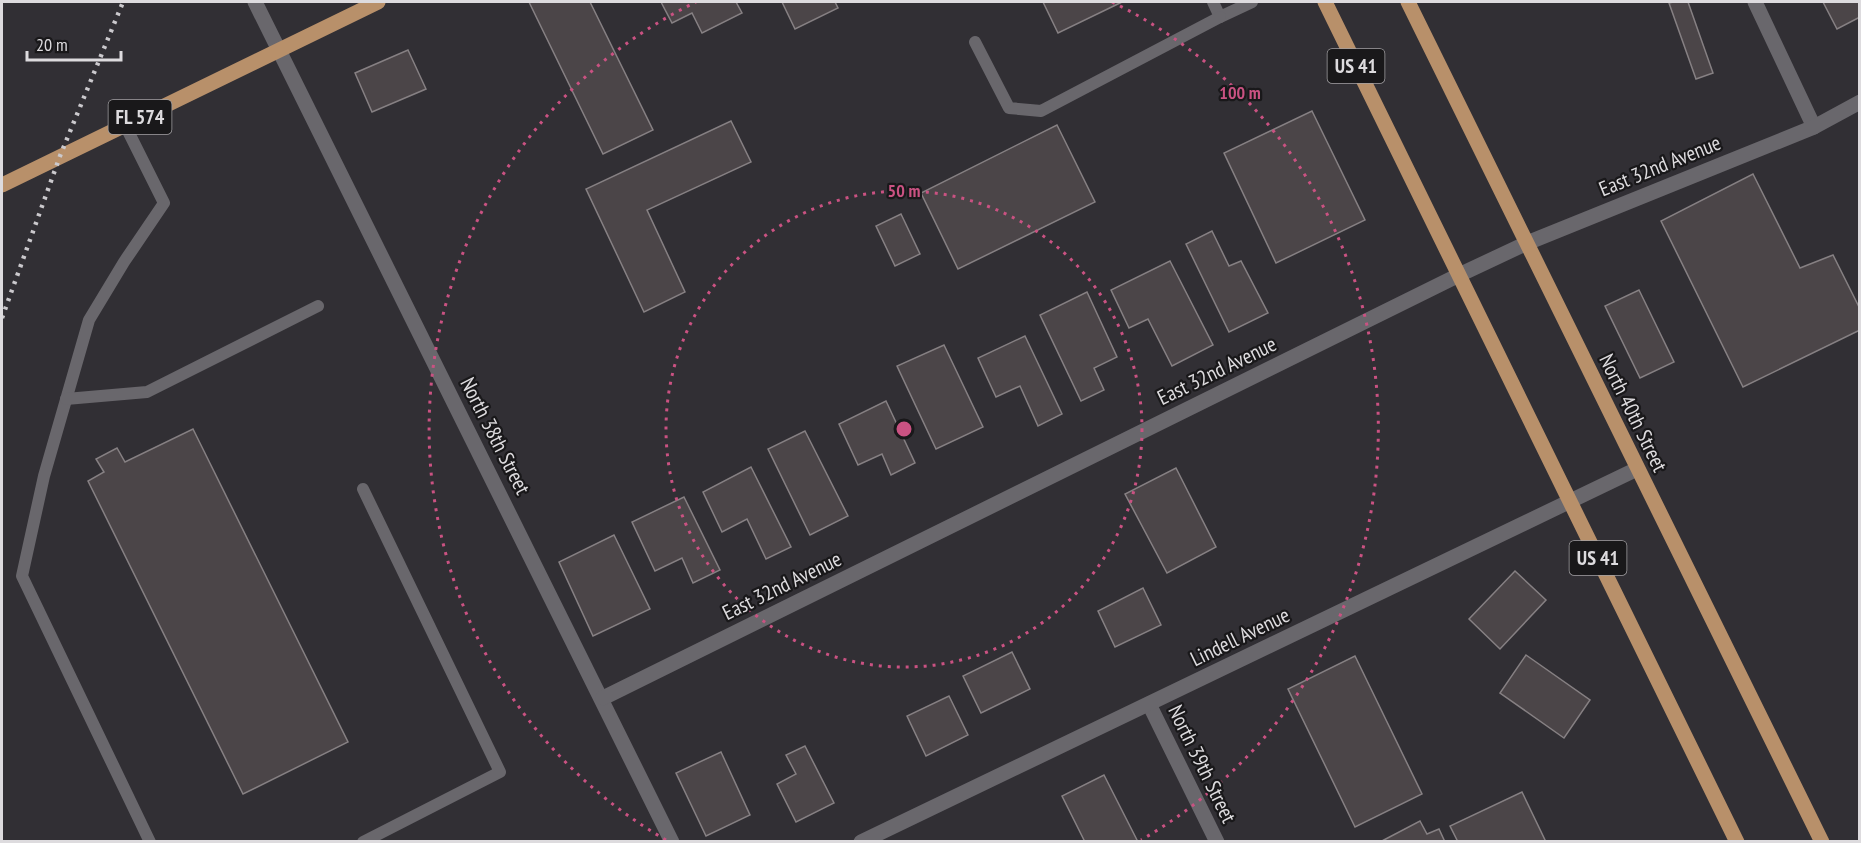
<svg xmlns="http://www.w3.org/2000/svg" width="1861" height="843" font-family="'PT Sans Narrow',sans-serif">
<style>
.building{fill:#4b4548;stroke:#868083;stroke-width:1.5}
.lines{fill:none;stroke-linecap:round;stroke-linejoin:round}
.lane{stroke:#69676c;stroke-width:12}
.street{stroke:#69676c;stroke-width:15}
.primary{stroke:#b8906a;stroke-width:15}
.rail{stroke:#cbc9cd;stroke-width:4.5;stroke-dasharray:3 6;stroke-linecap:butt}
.ring{fill:none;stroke:#ca5282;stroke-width:3;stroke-dasharray:3 6}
.labels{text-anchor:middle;stroke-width:4.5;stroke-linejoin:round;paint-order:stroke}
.shield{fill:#19181a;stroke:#a2a0a3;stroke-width:1.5}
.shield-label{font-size:20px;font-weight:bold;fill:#dddbde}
.street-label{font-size:21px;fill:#dddbde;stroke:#19181a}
.centre{fill:#ca5282;stroke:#19181a;stroke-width:3}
.ring-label{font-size:18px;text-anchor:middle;font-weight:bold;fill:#ca5282;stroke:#19181a;stroke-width:4.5;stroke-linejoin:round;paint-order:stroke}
</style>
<rect width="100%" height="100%" fill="#312f34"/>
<g class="building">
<polygon points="529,2 590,2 653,130 603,154"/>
<polygon points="661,2 736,2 742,13 702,33 692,13 672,23"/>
<polygon points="782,2 835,2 838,8 795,29"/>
<polygon points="1043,2 1122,2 1058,33"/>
<polygon points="1673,2 1688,2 1713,73 1696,79 1669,3"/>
<polygon points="1823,2 1860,2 1860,17 1837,29"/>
<polygon points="408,50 426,89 372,112 355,73"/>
<polygon points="1312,111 1365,220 1276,263 1224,153"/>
<polygon points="731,121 751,162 647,210 685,292 644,312 586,189"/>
<polygon points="1057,125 1095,202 958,269 921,193"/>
<polygon points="1753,174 1800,268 1833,255 1860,309 1860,330 1743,387 1661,221"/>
<polygon points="901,214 920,254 895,266 876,226"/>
<polygon points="1212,231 1229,266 1241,261 1268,313 1229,332 1186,244"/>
<polygon points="1170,261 1213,345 1172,366 1148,319 1129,328 1111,290"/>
<polygon points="1639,290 1674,362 1640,378 1605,306"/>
<polygon points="1087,292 1117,357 1094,368 1104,390 1081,401 1040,315"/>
<polygon points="1025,336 1062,414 1038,426 1020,386 996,397 978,358"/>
<polygon points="944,345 983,427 936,449 897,366"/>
<polygon points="886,401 915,463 891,475 882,454 858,465 839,424"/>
<polygon points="193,429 348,742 243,794 88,481 104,472 96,459 117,448 125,462"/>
<polygon points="805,431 848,516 810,535 768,449"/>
<polygon points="751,467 791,547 766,559 747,519 722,532 703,492"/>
<polygon points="1176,468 1216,547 1167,573 1125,494"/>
<polygon points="684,497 720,570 693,583 682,558 655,571 632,522"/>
<polygon points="614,535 650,609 593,636 559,562"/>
<polygon points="1515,571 1546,600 1500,649 1469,619"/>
<polygon points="1143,588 1161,625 1115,647 1098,611"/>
<polygon points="1012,652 1030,689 981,713 963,676"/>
<polygon points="1526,655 1590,700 1564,738 1500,693"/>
<polygon points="1355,656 1422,794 1355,827 1288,689"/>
<polygon points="949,696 968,735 926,756 907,716"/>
<polygon points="805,746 834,803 796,822 777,784 796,774 786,755"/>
<polygon points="721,752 750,815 706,836 676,773"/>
<polygon points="1104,775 1138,842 1085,842 1062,796"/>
<polygon points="1522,792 1546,842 1458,842 1450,826"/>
<polygon points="1420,821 1427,834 1439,829 1445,842 1380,842"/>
</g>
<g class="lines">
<g class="lane">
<polyline points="1213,2 1220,17 1252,2"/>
<polyline points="975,42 1009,108 1041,111 1220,17"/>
<polyline points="125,125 164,203 124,262 89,320 44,476 22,576 150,842"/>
<polyline points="66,399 147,392 318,306"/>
<polyline points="363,489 500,772 363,842"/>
</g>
<g class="street">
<polyline points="255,2 672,842"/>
<polyline points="1755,2 1814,127"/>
<polyline points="603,698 1459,275 1527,243 1814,127 1860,102"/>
<polyline points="1149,704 1217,842"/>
<polyline points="861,842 1637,469"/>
</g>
<g class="primary">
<polyline points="1325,2 1737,842"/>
<polyline points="1408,2 1822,842"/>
<polyline points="2,185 378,2"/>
</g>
<polyline class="rail" points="2,318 60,156 123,2"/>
</g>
<g class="ring">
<circle cx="904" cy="429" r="238"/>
<path d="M666 840A475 475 0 0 1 696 2M1112 2A475 475 0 0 1 1141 840"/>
</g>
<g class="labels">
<g class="shield">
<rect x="1327.5" y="49" width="57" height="34" rx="4.5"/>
<rect x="108.5" y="100" width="63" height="34" rx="4.5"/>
<rect x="1569.5" y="541" width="57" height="34" rx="4.5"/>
</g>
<g class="shield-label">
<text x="1356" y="73">US 41</text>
<text x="140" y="124">FL 574</text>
<text x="1598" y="565">US 41</text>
</g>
<g class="street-label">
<text transform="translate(1660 166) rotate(-22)" y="7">East 32nd Avenue</text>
<text transform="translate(1217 371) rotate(-26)" y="7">East 32nd Avenue</text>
<text transform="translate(1633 413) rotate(64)" y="7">North 40th Street</text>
<text transform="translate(495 436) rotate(63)" y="7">North 38th Street</text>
<text transform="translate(782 586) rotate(-26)" y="7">East 32nd Avenue</text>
<text transform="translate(1240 637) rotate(-26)" y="7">Lindell Avenue</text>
<text transform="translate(1202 764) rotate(64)" y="7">North 39th Street</text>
</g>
</g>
<circle cx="904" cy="429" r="9" class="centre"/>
<g class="ring-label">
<text x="1240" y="99">100 m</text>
<text x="904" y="197">50 m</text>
</g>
<rect width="1861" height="843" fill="none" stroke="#dddbde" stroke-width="6"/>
<path d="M27 51v9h94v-9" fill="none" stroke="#dddbde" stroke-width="3"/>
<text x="36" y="51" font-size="18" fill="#dddbde" stroke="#19181a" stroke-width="4.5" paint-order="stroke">20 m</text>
</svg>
